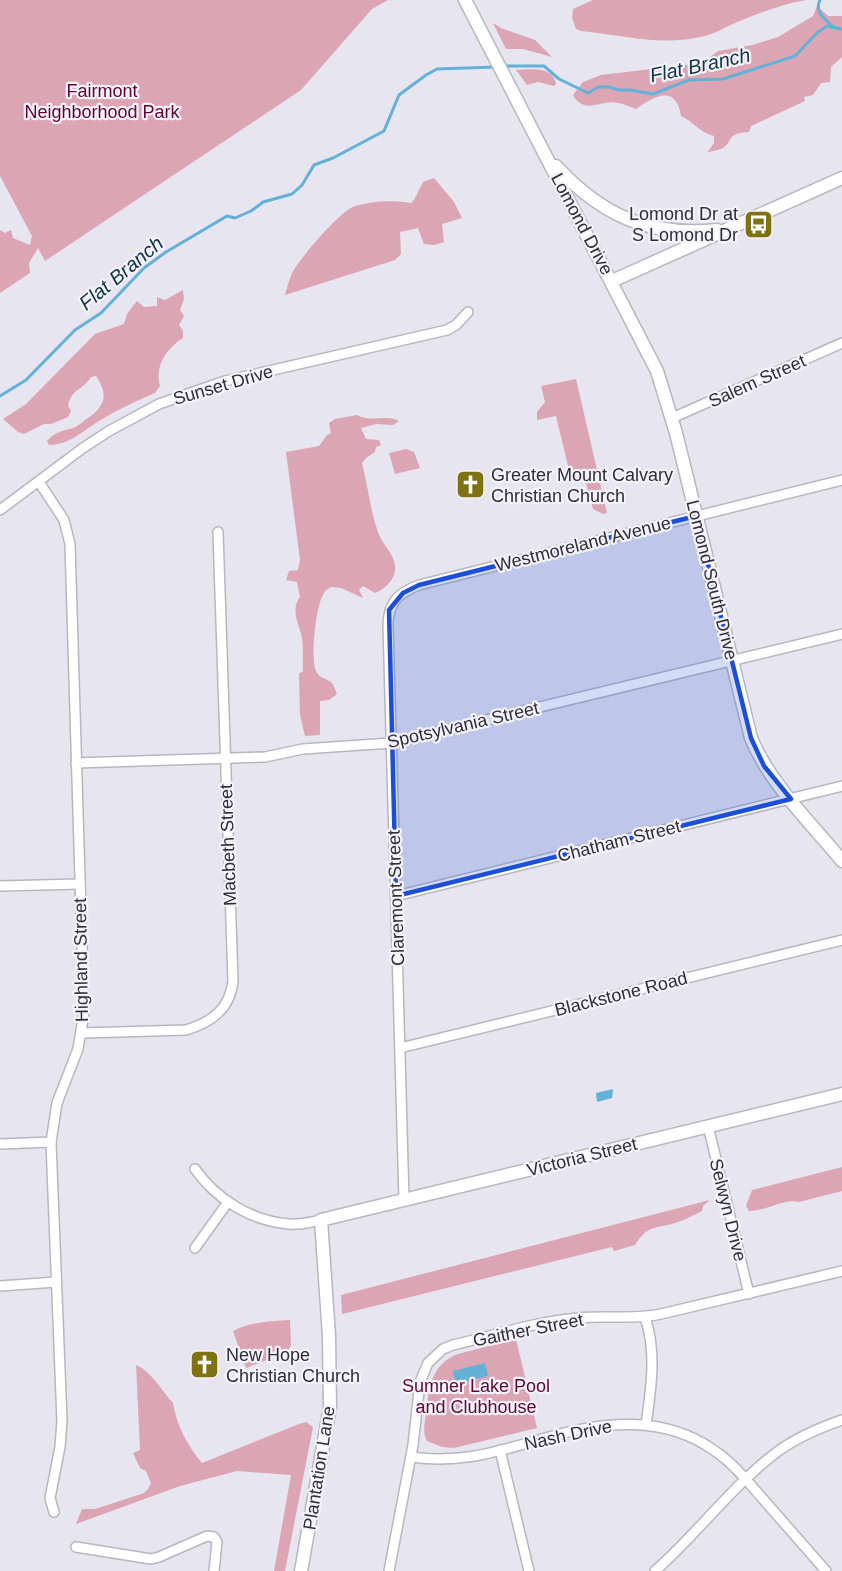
<svg xmlns="http://www.w3.org/2000/svg" width="842" height="1571" font-family="Arial,sans-serif">
<style>
.green{fill:#dba5b3}
.water{fill:#64b1d7}
.lines{fill:none;stroke-linecap:round;stroke-linejoin:round}
.stream{stroke:#64b1d7;stroke-width:3}
.street-casing{stroke:#b8b6c0;stroke-width:12}
.secondary-casing{stroke:#b8b6c0;stroke-width:15}
.street{stroke:#fff;stroke-width:9}
.secondary{stroke:#fff;stroke-width:12}
.marked{fill:#1d4ed8;fill-opacity:0.2;stroke:#1d4ed8;stroke-width:4.5;stroke-linejoin:round}
.labels{text-anchor:middle;stroke-width:4.5;stroke-linejoin:round;paint-order:stroke}
.park-label{font-size:18px;fill:#61052e;stroke:#f4f2fc}
.poi-label{font-size:18px;fill:#2f2e32;stroke:#f4f2fc;text-anchor:start}
.street-label{font-size:18px;fill:#2f2e32;stroke:#f4f2fc}
.water-label{font-size:20px;font-style:italic;fill:#113545;stroke:#f4f2fc}
</style>
<rect width="100%" height="100%" fill="#e7e5ef"/>
<g class="green">
<polygon points="0,0 388,0 372,9 301,90 45,261 38,248 29,263 30,273 0,293 0,230 5,233 11,230 13,238 30,245 32,236 0,176"/>
<path d="M 593,0 L 806,0 C 782,4 759,13 735,23 C 726,27 716,33 705,36 C 661,47 624,35 581,31 L 576,29 L 572,18 L 573,9 Z"/>
<path d="M 817,6 L 828,16 L 842,16 L 842,57 L 831,67 L 830,82 L 821,83 L 813,95 L 804,97 L 805,101 L 751,126 L 749,132 C 724,133 734,143 721,149 C 716,151 712,150 707,153 L 714,143 L 714,136 C 699,132 694,122 681,116 C 676,84 654,96 636,109 C 630,107 624,104 618,103 C 601,99 585,116 573,95 L 583,82 L 601,75 L 702,63 L 718,51 L 752,45 L 778,37 L 813,16 Z"/>
<polygon points="493,23 501,28 535,40 552,57 523,49 506,49"/>
<path d="M 516,70 C 531,69 553,66 556,84 L 554,86 L 538,82 L 527,85 Z"/>
<path d="M 434,178 L 454,202 L 462,218 L 442,224 L 444,242 L 434,245 L 424,244 L 418,228 L 400,232 L 401,254 L 395,260 L 285,295 C 287,288 289,280 292,273 C 300,258 340,211 355,206 C 373,201 393,200 411,203 L 414,200 L 423,182 Z"/>
<path d="M 183,290 L 184,299 L 180,310 L 184,316 L 179,325 L 183,331 L 183,338 C 167,348 154,366 160,386 L 155,393 C 136,401 117,410 99,421 C 81,432 71,444 49,445 L 47,441 C 55,432 62,431 73,428 C 77,427 81,423 85,420 C 104,408 110,396 96,376 L 91,377 C 83,390 71,389 68,406 L 71,411 L 68,417 L 51,424 L 44,424 L 24,434 L 18,432 L 3,419 L 26,404 L 95,334 L 124,324 L 127,314 L 137,301 L 144,307 L 157,306 L 157,297 L 165,300 Z"/>
<polygon points="576,379 607,513 603,514 593,509 583,472 570,474 556,416 537,420 537,412 545,402 541,386"/>
<path d="M 357,415 C 371,423 385,414 399,421 L 393,425 L 376,424 L 361,428 L 366,439 L 379,440 L 381,445 L 376,447 L 375,452 L 366,458 L 362,463 C 368,486 370,510 378,532 C 381,542 391,551 394,561 C 399,576 387,588 375,593 L 363,586 L 359,590 L 363,598 L 341,588 L 331,587 C 328,589 325,590 324,593 C 316,604 310,658 316,671 C 319,678 325,678 331,682 C 334,685 335,690 337,694 L 329,700 L 320,701 L 320,735 L 305,736 L 300,715 L 299,673 L 303,672 C 302,661 304,649 302,638 C 299,623 290,610 300,597 L 297,582 L 286,580 L 289,571 L 298,570 L 300,560 L 286,452 L 319,446 L 327,435 L 331,433 L 329,423 L 335,419 Z"/>
<polygon points="406,449 414,452 420,468 395,474 389,453"/>
<path d="M 842,1167 L 842,1191 L 799,1202 C 784,1198 767,1211 749,1211 L 746,1206 L 752,1190 Z"/>
<path d="M 710,1200 L 703,1206 L 702,1211 C 693,1215 685,1220 675,1223 C 656,1229 648,1224 635,1245 L 614,1251 L 612,1247 L 342,1314 L 341,1295 Z"/>
<path d="M 290,1320 L 291,1345 L 287,1352 L 246,1368 L 233,1331 C 251,1322 270,1321 290,1320 Z"/>
<path d="M 516,1339 L 537,1428 L 454,1448 L 442,1447 L 427,1441 C 422,1433 425,1422 426,1413 C 429,1388 431,1364 458,1354 Z"/>
<path d="M 136,1365 C 152,1372 161,1390 173,1403 C 176,1424 188,1447 202,1463 L 299,1424 L 306,1422 L 313,1427 L 285,1571 L 274,1571 L 291,1475 L 237,1471 L 180,1486 L 76,1524 L 82,1509 L 95,1509 L 144,1493 L 148,1489 L 151,1483 L 146,1471 L 140,1468 L 133,1453 L 140,1450 Z"/>
</g>
<g class="water">
<polygon points="613,1089 612,1098 597,1102 596,1093"/>
<polygon points="485,1363 488,1376 459,1383 456,1386 453,1371"/>
</g>
<g class="lines">
<g class="stream">
<path d="M 820,0 C 814,12 825,19 833,27"/>
<polyline points="502,66 544,66 559,79 588,93 598,87 609,87 619,90 630,90 653,94 689,80 723,79 795,56 817,33 827,26 842,29"/>
<polyline points="0,396 26,380 75,330 101,313 144,268 166,252 227,216 235,218 251,211 263,202 292,194 302,185 314,165 333,158 384,131 399,95 426,75 437,69 495,67"/>
</g>
<defs>
<g id="street">
<polyline points="672,418 842,343"/>
<polyline points="39,482 64,520 70,544 84,1013 78,1049 57,1103 51,1142 62,1421 60,1447 50,1498 54,1512"/>
<polyline points="0,510 83,448 109,431 159,404 225,381 447,330 456,325 468,312"/>
<polyline points="76,763 265,757 303,749 391,743 842,634"/>
<polyline points="0,886 80,884"/>
<polyline points="396,896 842,786"/>
<path d="M 82,1033 L 186,1030 C 212,1022 230,1009 233,981 L 218,532"/>
<polyline points="400,1048 842,940"/>
<polyline points="708,1126 749,1294"/>
<polyline points="0,1144 51,1142"/>
<path d="M 195,1169 C 216,1199 251,1221 289,1224 C 300,1225 311,1222 321,1220"/>
<path d="M 404,1200 L 388,624 C 389,602 398,593 419,585 L 842,480"/>
<polyline points="195,1248 228,1202"/>
<polyline points="0,1286 56,1282"/>
<path d="M 645,1317 C 657,1353 651,1388 646,1425"/>
<polyline points="500,1450 529,1571"/>
<path d="M 411,1457 C 464,1464 498,1451 549,1437 C 604,1421 665,1415 715,1451 C 734,1464 748,1482 763,1499 C 784,1523 805,1547 826,1571"/>
<polyline points="76,1547 151,1559 159,1557 207,1536 214,1537 217,1542 214,1571"/>
<path d="M 389,1571 L 413,1445 L 420,1382 L 428,1363 L 443,1349 L 453,1345 C 493,1336 537,1321 579,1318 C 607,1315 634,1320 661,1314 L 842,1271"/>
<path d="M 655,1571 C 697,1534 733,1485 777,1452 C 796,1438 819,1428 842,1420"/>
</g>
<g id="secondary">
<path d="M 465,0 L 657,371 L 676,433 L 751,738 C 770,784 811,823 842,861"/>
<path d="M 556,166 C 601,215 649,237 717,230"/>
<polyline points="612,281 842,178"/>
<polyline points="301,1571 330,1407 329,1336 321,1220 842,1094"/>
</g>
</defs>
<use href="#street" class="street-casing"/>
<use href="#secondary" class="secondary-casing"/>
<use href="#street" class="street"/>
<use href="#secondary" class="secondary"/>
</g>
<path class="marked" d="M 696,516 L 751,738 L 764,766 L 791,799 L 396,896 L 389,610 L 403,593 L 419,585 Z"/>
<defs>
<symbol id="bus-square" viewBox="-11 -11 22 22"><rect x="-9" y="-9" width="18" height="18" rx="4" fill="#807213" stroke="#f4f2fc"/><path d="M-5-6H5V4H4V6H2V4H-2V6H-4V4H-5ZM-3.5-4V0h7V-4ZM-3.5 1.2v1.5H-2V1.2ZM2 1.2v1.5H3.5V1.2Z" fill="#fff"/></symbol>
<symbol id="church-square" viewBox="-11 -11 22 22"><rect x="-9" y="-9" width="18" height="18" rx="4" fill="#807213" stroke="#f4f2fc"/><path d="M-1.2-6h2.4v3.5h3.3v2.4h-3.3V6h-2.4V-.1h-3.3v-2.4h3.3Z" fill="#fff"/></symbol>
</defs>
<g fill-rule="evenodd">
<use href="#bus-square" x="742" y="208" width="33" height="33"/>
<use href="#church-square" x="454" y="468" width="33" height="33"/>
<use href="#church-square" x="188" y="1348" width="33" height="33"/>
</g>
<g class="labels">
<g class="park-label">
<text x="102" y="97">Fairmont<tspan x="102" dy="21">Neighborhood Park</tspan></text>
<text x="476" y="1392">Sumner Lake Pool<tspan x="476" dy="21">and Clubhouse</tspan></text>
</g>
<g class="poi-label">
<text x="738" y="220" text-anchor="end">Lomond Dr at<tspan x="738" dy="21">S Lomond Dr</tspan></text>
<text x="491" y="481">Greater Mount Calvary<tspan x="491" dy="21">Christian Church</tspan></text>
<text x="226" y="1361">New Hope<tspan x="226" dy="21">Christian Church</tspan></text>
</g>
<g class="street-label">
<text transform="translate(582 224) rotate(62)" y="6">Lomond Drive</text>
<text transform="translate(757 381) rotate(-24)" y="6">Salem Street</text>
<text transform="translate(223 385) rotate(-16)" y="6">Sunset Drive</text>
<text transform="translate(583 544) rotate(-14)" y="6">Westmoreland Avenue</text>
<text transform="translate(712 580) rotate(76)" y="6">Lomond South Drive</text>
<text transform="translate(463 725) rotate(-13)" y="6">Spotsylvania Street</text>
<text transform="translate(619 841) rotate(-14)" y="6">Chatham Street</text>
<text transform="translate(228 845) rotate(-92)" y="6">Macbeth Street</text>
<text transform="translate(396 898) rotate(-92)" y="6">Claremont Street</text>
<text transform="translate(81 960) rotate(-91)" y="6">Highland Street</text>
<text transform="translate(621 994) rotate(-14)" y="6">Blackstone Road</text>
<text transform="translate(582 1157) rotate(-14)" y="6">Victoria Street</text>
<text transform="translate(728 1210) rotate(76)" y="6">Selwyn Drive</text>
<text transform="translate(528 1330) rotate(-11)" y="6">Gaither Street</text>
<text transform="translate(568 1435) rotate(-12)" y="6">Nash Drive</text>
<text transform="translate(319 1468) rotate(-81)" y="6">Plantation Lane</text>
</g>
<g class="water-label">
<text transform="translate(700 65) rotate(-12)" y="7">Flat Branch</text>
<text transform="translate(121 273) rotate(-40)" y="7">Flat Branch</text>
</g>
</g>
</svg>
